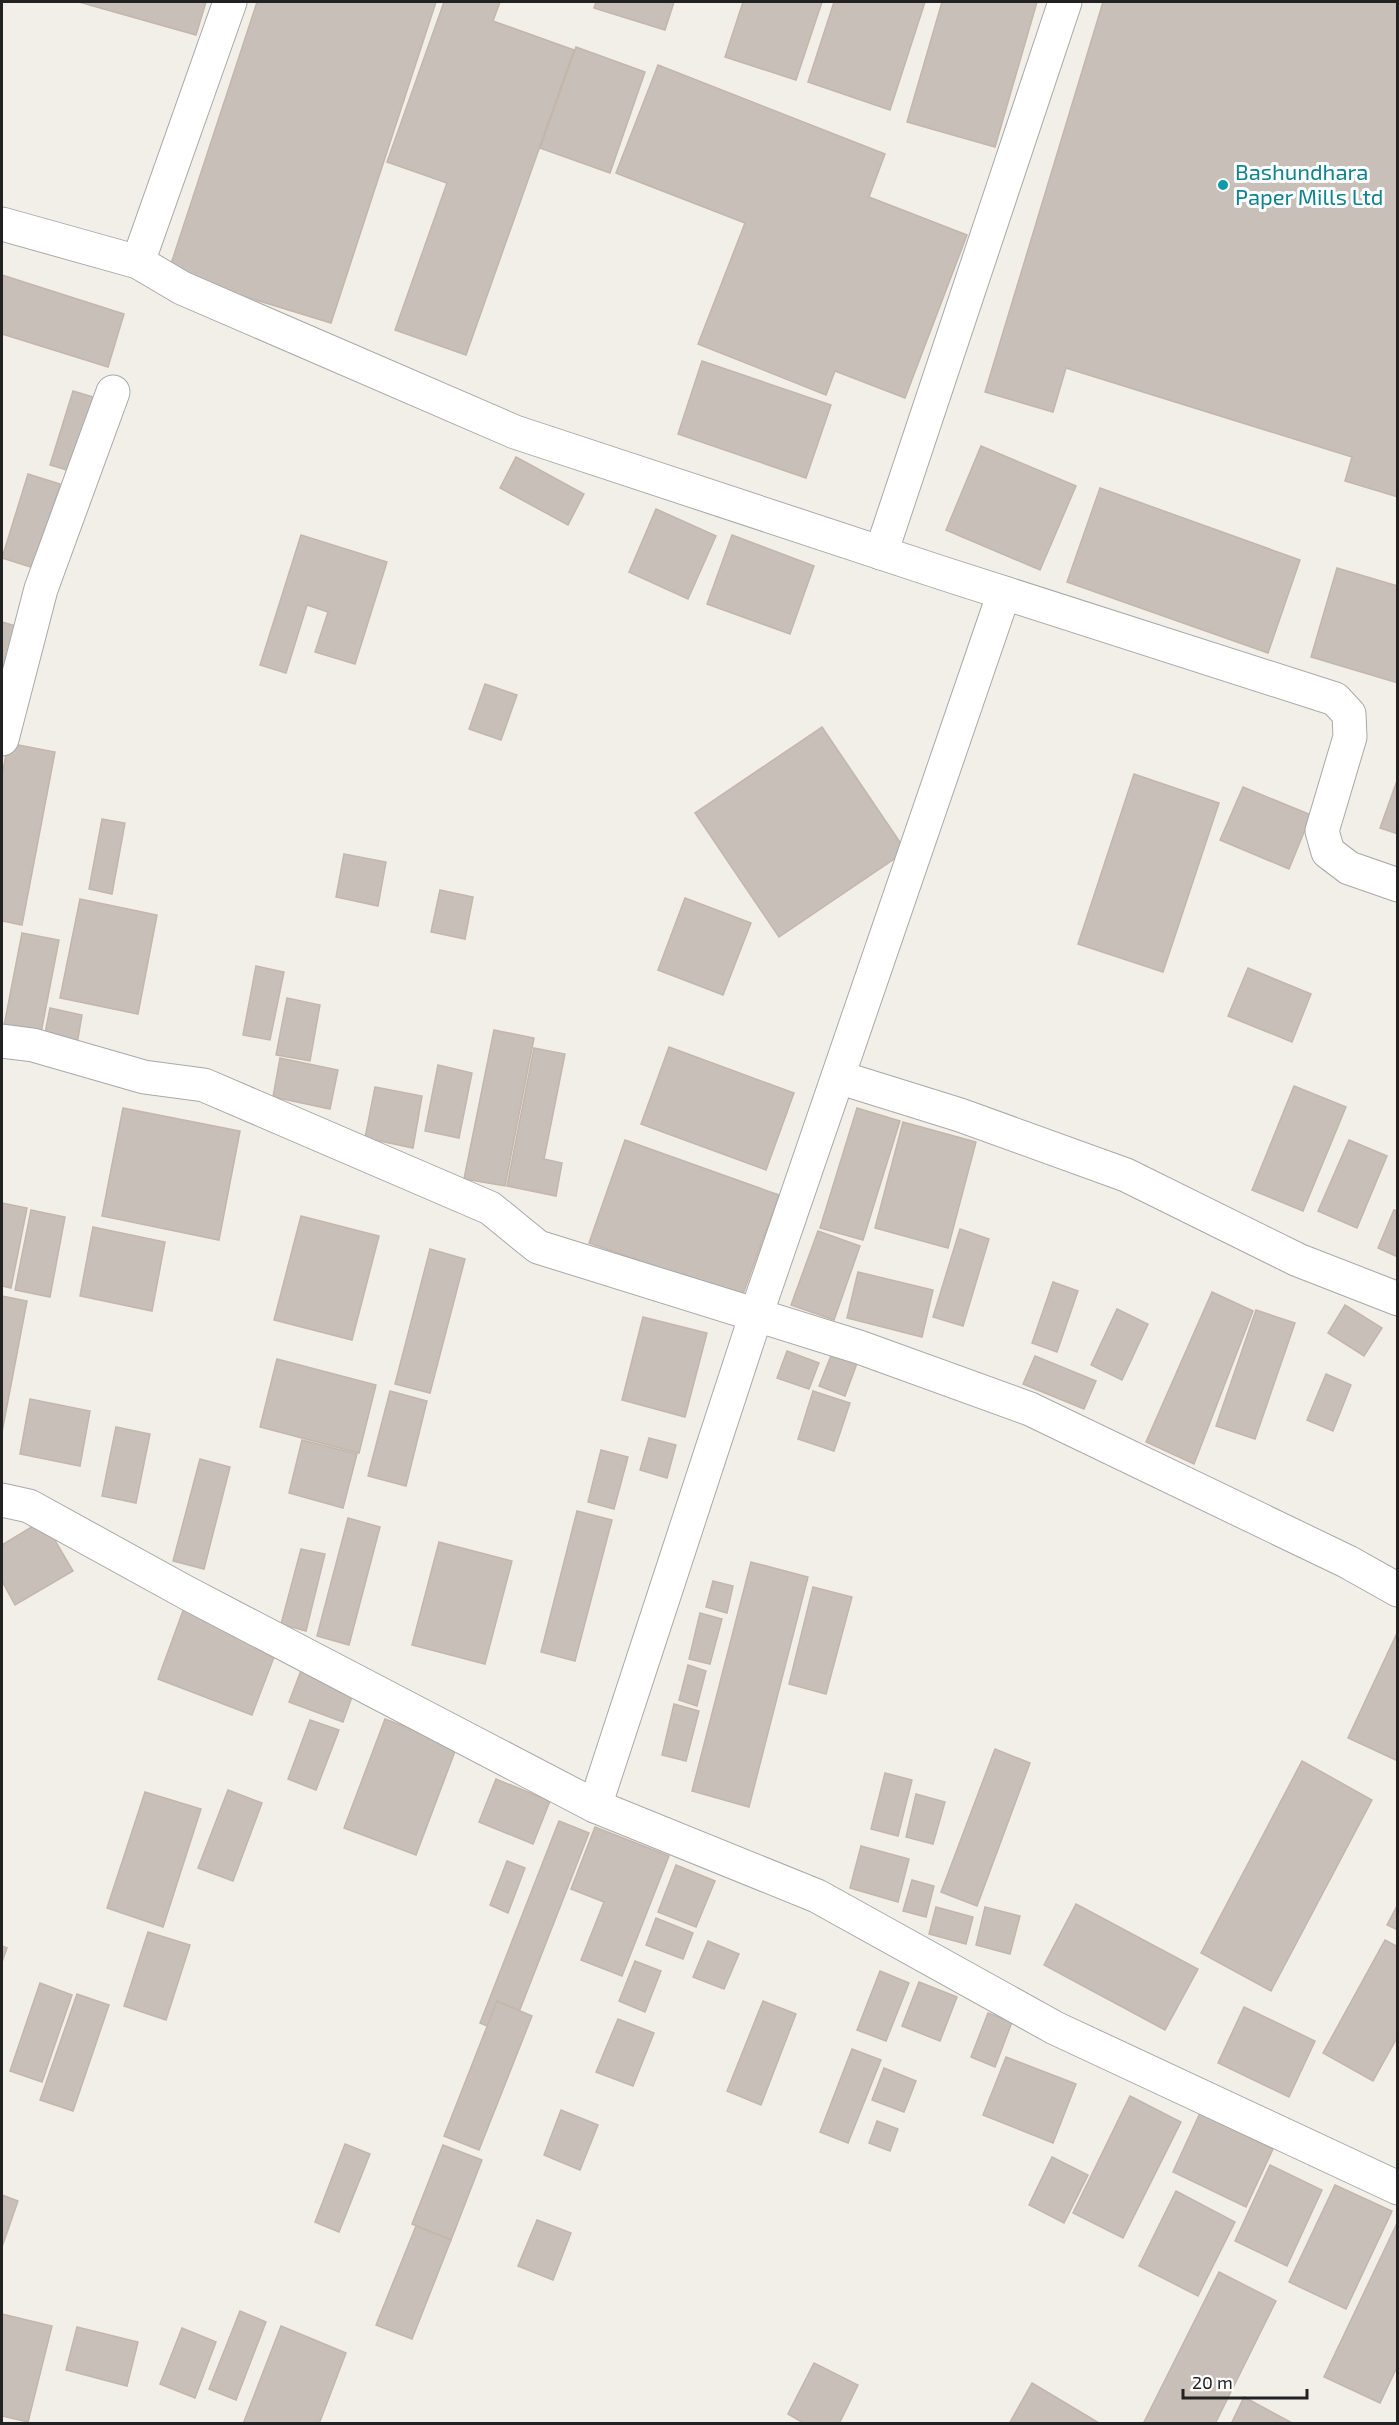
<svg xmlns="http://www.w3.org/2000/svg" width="1399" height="2425" font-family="'Exo 2',sans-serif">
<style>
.building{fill:#c7bfb8;stroke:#c4b6ab;stroke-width:1.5}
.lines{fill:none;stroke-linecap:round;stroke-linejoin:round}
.minor-casing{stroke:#a9a9a9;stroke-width:35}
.minor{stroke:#fff;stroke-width:33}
.culture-dot{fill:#0f9aa8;stroke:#fff;stroke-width:2}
.labels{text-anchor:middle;stroke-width:6;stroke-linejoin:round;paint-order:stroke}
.culture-label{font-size:22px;fill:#0d838f;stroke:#fff;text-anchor:start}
</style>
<rect width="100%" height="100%" fill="#f2efe9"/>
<g class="building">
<polygon points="79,2 206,2 196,35"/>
<polygon points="257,2 436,2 331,323 168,273"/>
<polygon points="444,2 500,2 493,21 574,50 466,355 395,330 447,183 387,162"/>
<polygon points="596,2 674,2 665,30 594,8"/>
<polygon points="743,2 822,2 796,80 725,57"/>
<polygon points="834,2 925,2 890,110 808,82"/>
<polygon points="942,2 1037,2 995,147 907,122"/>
<polygon points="1103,2 1398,2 1398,497 1345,481 1352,457 1066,368 1053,412 985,392"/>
<polygon points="576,47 645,72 610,173 540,148"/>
<polygon points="658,65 885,154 869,197 967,235 905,398 835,371 826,395 698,344 745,223 616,173"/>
<polygon points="2,275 124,314 108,367 2,334"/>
<polygon points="702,361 831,405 806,478 678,434"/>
<polygon points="73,391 100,399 77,473 50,465"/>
<polygon points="981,446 1076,486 1040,570 946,530"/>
<polygon points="516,457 584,494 568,525 500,488"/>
<polygon points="28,474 60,484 34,568 2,558"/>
<polygon points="1100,488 1300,560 1268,653 1067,582"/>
<polygon points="656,509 716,536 688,599 629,572"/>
<polygon points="301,535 387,562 355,664 315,652 328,612 307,605 286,673 260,665"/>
<polygon points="732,535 814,566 790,634 707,604"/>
<polygon points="1337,568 1398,586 1398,683 1311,657"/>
<polygon points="2,622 16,626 2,673"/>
<polygon points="485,684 517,695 501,740 469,729"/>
<polygon points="822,727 906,851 779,937 695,813"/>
<polygon points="8,743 55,752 22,925 2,921 2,776"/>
<polygon points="1134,774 1219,803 1163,972 1078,944"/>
<polygon points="1398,778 1398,834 1380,828"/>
<polygon points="1243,787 1311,815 1289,869 1220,840"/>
<polygon points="102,819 125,823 112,894 89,889"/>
<polygon points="344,854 386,862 378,906 336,897"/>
<polygon points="440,890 473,897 465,939 431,932"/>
<polygon points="685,898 751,923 723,995 658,970"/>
<polygon points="80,899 157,915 138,1014 60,998"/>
<polygon points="22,933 59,940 40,1038 3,1031"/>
<polygon points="256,966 284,972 270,1040 243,1035"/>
<polygon points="1248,968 1311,994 1292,1042 1228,1016"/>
<polygon points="287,998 320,1005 310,1061 276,1055"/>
<polygon points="50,1008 82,1015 76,1050 43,1043"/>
<polygon points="494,1030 534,1038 505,1186 464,1179"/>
<polygon points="669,1047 794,1093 766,1170 641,1124"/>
<polygon points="534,1048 565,1054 544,1159 562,1163 556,1196 507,1186"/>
<polygon points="280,1058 338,1070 330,1109 273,1097"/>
<polygon points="438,1065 472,1073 459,1138 425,1131"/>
<polygon points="1294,1086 1346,1107 1303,1211 1252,1190"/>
<polygon points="375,1087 422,1096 413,1148 365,1138"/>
<polygon points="123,1108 240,1131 219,1240 102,1216"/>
<polygon points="857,1108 900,1121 863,1240 820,1228"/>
<polygon points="903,1122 976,1142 948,1248 875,1228"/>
<polygon points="625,1140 779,1195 742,1297 589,1243"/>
<polygon points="1349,1140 1387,1156 1357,1228 1318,1211"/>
<polygon points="2,1203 27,1208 11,1288 2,1286"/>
<polygon points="31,1210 65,1217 50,1297 15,1290"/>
<polygon points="1394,1210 1398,1211 1398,1257 1378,1248"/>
<polygon points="301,1216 379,1236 352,1340 274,1320"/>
<polygon points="93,1227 165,1242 152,1311 80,1296"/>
<polygon points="960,1229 989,1239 963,1326 933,1317"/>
<polygon points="818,1231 860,1246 834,1320 791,1305"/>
<polygon points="430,1249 465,1259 430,1393 395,1384"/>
<polygon points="858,1272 933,1290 922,1337 847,1318"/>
<polygon points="1053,1282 1078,1291 1057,1352 1032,1343"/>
<polygon points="1212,1292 1253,1311 1194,1464 1146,1442"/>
<polygon points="2,1296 27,1301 2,1432"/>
<polygon points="1345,1305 1382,1328 1364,1356 1328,1333"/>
<polygon points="1117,1309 1148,1324 1122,1380 1091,1365"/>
<polygon points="1256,1310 1295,1323 1255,1439 1216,1426"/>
<polygon points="643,1317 707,1333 685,1417 622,1400"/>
<polygon points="834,1348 859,1358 845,1396 819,1386"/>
<polygon points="787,1351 819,1363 809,1389 777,1378"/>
<polygon points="1035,1356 1096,1381 1084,1409 1023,1384"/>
<polygon points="277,1359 376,1385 359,1453 260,1427"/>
<polygon points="1326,1374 1351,1385 1333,1431 1307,1420"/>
<polygon points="390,1391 427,1401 406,1486 368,1476"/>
<polygon points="813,1391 850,1403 834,1451 798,1439"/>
<polygon points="30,1399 90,1411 80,1466 20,1454"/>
<polygon points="116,1427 150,1434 136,1503 102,1496"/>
<polygon points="649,1438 676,1445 667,1478 640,1470"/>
<polygon points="302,1440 357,1454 343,1508 289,1493"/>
<polygon points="601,1450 628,1457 614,1509 588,1502"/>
<polygon points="200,1459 230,1467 204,1569 173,1561"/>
<polygon points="577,1511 612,1520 575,1661 541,1652"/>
<polygon points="348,1518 380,1527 349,1645 317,1636"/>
<polygon points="43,1520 73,1571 15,1605 2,1581 2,1545"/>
<polygon points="439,1542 512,1561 485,1664 412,1645"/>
<polygon points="301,1549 325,1554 306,1631 281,1624"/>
<polygon points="751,1562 808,1577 749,1807 692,1791"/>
<polygon points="713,1581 733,1586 727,1613 706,1607"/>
<polygon points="813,1587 852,1597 826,1694 789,1684"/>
<polygon points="184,1608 279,1644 252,1715 158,1679"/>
<polygon points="700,1613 722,1619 710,1664 689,1659"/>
<polygon points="1398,1631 1398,1761 1348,1738"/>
<polygon points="305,1660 358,1680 343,1722 289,1702"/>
<polygon points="688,1665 706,1671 697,1706 679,1700"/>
<polygon points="674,1704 699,1711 686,1761 662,1755"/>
<polygon points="385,1719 457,1746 416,1855 344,1828"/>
<polygon points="310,1720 339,1730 316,1790 288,1779"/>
<polygon points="995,1749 1030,1763 977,1906 941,1892"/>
<polygon points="1302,1761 1372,1800 1271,1991 1201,1953"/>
<polygon points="885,1773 912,1780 898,1836 871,1829"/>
<polygon points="496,1779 550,1801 533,1844 479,1822"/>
<polygon points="228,1790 262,1803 233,1881 198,1868"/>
<polygon points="145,1792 201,1809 163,1927 107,1908"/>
<polygon points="916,1794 945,1802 933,1844 906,1837"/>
<polygon points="559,1821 589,1833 510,2035 480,2023"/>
<polygon points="595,1827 669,1856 622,1976 581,1960 604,1902 571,1889"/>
<polygon points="861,1846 909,1859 898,1902 850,1888"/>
<polygon points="507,1861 525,1868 508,1913 490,1905"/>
<polygon points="676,1865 715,1881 696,1927 658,1912"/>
<polygon points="912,1880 934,1886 926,1917 903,1911"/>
<polygon points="1076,1904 1198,1969 1165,2030 1044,1965"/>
<polygon points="1398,1904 1398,1930 1387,1925"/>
<polygon points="936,1907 973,1917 966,1944 929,1934"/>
<polygon points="985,1907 1020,1916 1010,1954 976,1945"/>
<polygon points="656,1918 693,1933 683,1959 646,1945"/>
<polygon points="148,1932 190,1945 166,2020 124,2006"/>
<polygon points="1385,1940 1398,1947 1398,2036 1373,2081 1323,2053"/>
<polygon points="708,1941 739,1954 724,1989 693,1977"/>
<polygon points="2,1946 7,1948 2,1962"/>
<polygon points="635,1961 661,1971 645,2012 619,2001"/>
<polygon points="880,1971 909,1983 886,2041 857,2030"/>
<polygon points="919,1982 957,1997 940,2041 902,2026"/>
<polygon points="40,1983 72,1995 42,2082 10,2071"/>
<polygon points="77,1994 109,2005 73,2111 40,2100"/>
<polygon points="497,2001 532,2016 479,2150 444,2136"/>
<polygon points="763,2001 796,2014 761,2105 727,2091"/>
<polygon points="1244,2007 1315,2041 1289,2097 1218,2063"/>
<polygon points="988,2013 1012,2022 995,2067 971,2057"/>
<polygon points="618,2019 654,2033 633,2086 596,2072"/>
<polygon points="852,2049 881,2060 848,2143 820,2132"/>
<polygon points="1006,2057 1076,2084 1053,2143 983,2115"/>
<polygon points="884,2068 916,2081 904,2112 872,2100"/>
<polygon points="1130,2096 1181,2122 1123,2238 1073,2213"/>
<polygon points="561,2110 598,2125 580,2170 544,2155"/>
<polygon points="1200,2113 1273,2149 1246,2207 1173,2172"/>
<polygon points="877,2121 898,2129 890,2151 869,2143"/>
<polygon points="345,2144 370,2154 339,2232 315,2222"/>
<polygon points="443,2145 482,2160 451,2240 412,2224"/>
<polygon points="1052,2157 1088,2175 1064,2223 1029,2205"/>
<polygon points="1270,2165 1322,2190 1287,2266 1235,2241"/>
<polygon points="1335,2185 1392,2211 1346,2309 1289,2282"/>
<polygon points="1176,2191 1235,2222 1198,2296 1139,2266"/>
<polygon points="2,2195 18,2201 2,2247"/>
<polygon points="537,2220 571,2233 553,2280 518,2266"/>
<polygon points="1398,2221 1398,2365 1380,2403 1324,2377"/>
<polygon points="416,2226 451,2240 412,2339 376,2325"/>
<polygon points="1219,2272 1276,2301 1215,2424 1143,2424"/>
<polygon points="240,2311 266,2322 236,2400 209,2389"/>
<polygon points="2,2314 52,2326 28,2422 2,2416"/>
<polygon points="281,2326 346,2353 319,2424 243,2424"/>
<polygon points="77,2327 138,2342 127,2386 66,2370"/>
<polygon points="182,2328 216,2342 195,2398 160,2384"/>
<polygon points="814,2363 858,2385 839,2424 805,2424 788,2414"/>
<polygon points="1032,2383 1099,2423 1099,2424 1009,2424"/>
<polygon points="1244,2397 1294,2424 1231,2424"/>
</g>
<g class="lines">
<defs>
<g id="minor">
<polyline points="2,224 138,262 182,288 515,432 942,573 1335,699 1349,714 1350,737 1322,831 1328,852 1349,868 1398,885"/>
<polyline points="138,262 230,2"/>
<polyline points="881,553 1065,2"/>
<polyline points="2,739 41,589 113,392"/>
<polyline points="2,1041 33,1045 144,1077 204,1085 490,1208 538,1247 859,1347 1030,1409 1348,1562 1398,1590"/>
<polyline points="838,1077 960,1115 1126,1175 1298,1260 1398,1299"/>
<polyline points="2,1500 29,1506 187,1593 595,1806 817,1896 1055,2028 1398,2188"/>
<polyline points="595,1806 756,1315 1004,593"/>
</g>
</defs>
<use href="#minor" class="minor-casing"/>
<use href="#minor" class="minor"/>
</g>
<circle class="culture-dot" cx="1223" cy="185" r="6"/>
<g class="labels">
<g class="culture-label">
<text x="1235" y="180">Bashundhara<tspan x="1235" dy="25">Paper Mills Ltd</tspan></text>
</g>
</g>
<rect width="1399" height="2425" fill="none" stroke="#222222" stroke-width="6"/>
<path d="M1183 2389v9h124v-9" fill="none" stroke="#222222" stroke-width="3"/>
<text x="1192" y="2389" font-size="18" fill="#222222" stroke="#ffffff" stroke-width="4.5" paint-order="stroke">20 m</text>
</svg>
